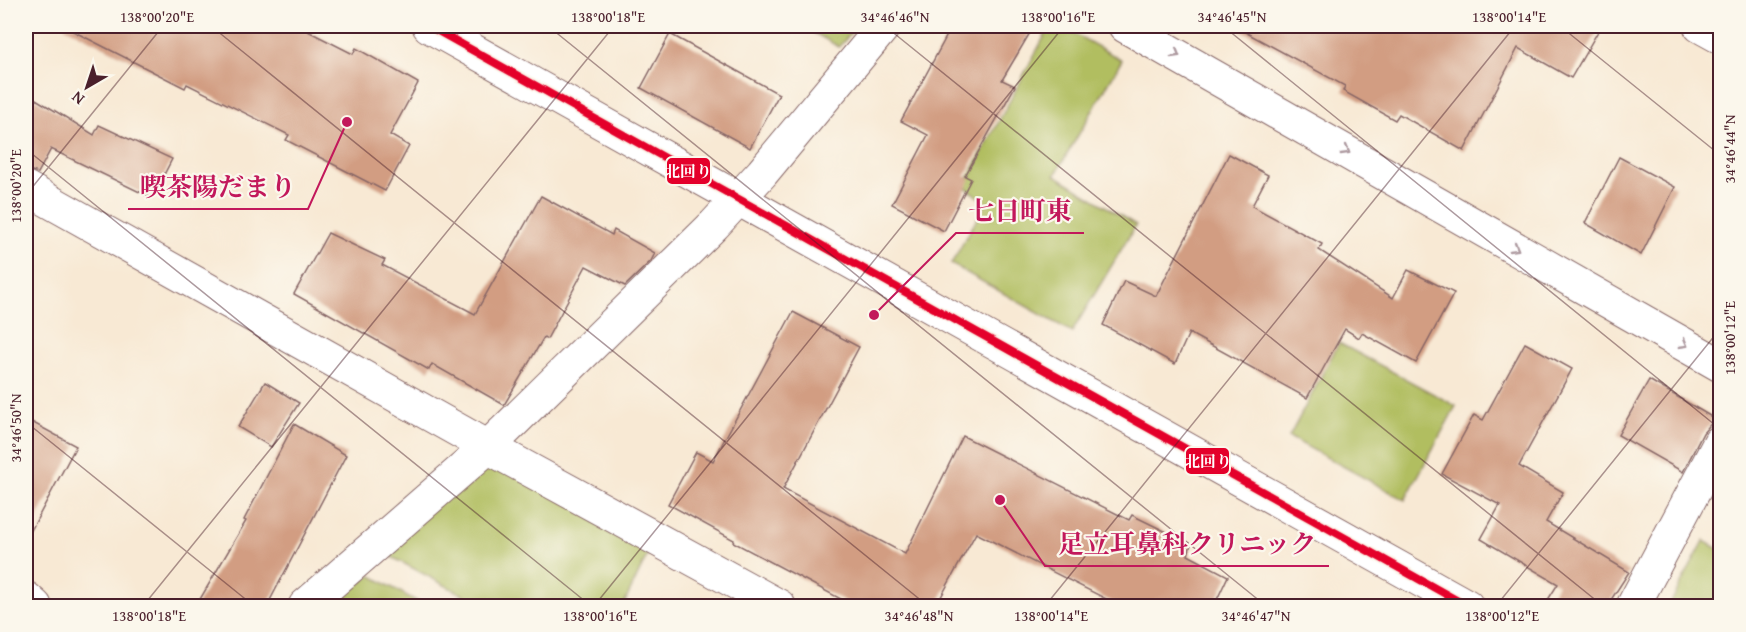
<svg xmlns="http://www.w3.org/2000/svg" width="1746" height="632" font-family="'Gentium Book Plus','Noto Serif JP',serif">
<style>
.green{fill:#b1be60;stroke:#7e6e46;stroke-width:1.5}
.building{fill:#d29d82}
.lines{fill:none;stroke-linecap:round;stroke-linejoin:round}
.street-casing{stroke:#876666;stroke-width:35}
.secondary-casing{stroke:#876666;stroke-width:35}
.street{stroke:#fff;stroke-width:33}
.secondary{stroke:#fff;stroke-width:33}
.bus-1-casing{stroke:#fbf7ec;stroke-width:12}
.bus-1{stroke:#e4002b;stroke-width:8}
.oneway{stroke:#ae9aa0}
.ticks{fill:none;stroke:#4a1f2b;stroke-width:1.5;stroke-opacity:0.45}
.leader{fill:none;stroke:#c2185b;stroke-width:2}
.callout-dot{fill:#c2185b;stroke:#fbf7ec;stroke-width:2}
.callout-label{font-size:26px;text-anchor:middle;font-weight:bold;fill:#c2185b;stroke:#fbf7ec;stroke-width:4.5;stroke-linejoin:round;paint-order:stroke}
.line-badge{stroke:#fbf7ec;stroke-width:2}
.badge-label{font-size:16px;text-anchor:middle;font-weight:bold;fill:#fff}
.neatline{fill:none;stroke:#4a1f2b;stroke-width:2}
.ticks-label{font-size:15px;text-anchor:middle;fill:#4a1f2b}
</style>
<rect width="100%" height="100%" fill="#fbf7ec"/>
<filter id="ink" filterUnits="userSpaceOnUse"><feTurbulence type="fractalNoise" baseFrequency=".0167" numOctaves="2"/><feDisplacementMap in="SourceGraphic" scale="12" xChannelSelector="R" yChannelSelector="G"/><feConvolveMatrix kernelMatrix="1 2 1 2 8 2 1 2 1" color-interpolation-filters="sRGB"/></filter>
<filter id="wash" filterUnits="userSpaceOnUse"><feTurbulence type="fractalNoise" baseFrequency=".008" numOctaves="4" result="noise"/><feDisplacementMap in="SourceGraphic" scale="24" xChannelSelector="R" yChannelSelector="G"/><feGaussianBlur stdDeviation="1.35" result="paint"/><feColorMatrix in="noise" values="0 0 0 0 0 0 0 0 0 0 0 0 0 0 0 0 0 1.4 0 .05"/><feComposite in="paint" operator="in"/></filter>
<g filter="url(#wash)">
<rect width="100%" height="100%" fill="#f8e9d4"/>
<g class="green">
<polygon points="802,26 857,26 839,47"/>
<polygon points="1050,26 1061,26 1122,60 1055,175 1136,225 1072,332 951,264 986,203 964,186"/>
<polygon points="1339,343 1456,406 1405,500 1289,437"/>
<polygon points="488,447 655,539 623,606 484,606 373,547"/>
<polygon points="1704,541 1720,550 1720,606 1669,606"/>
<polygon points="370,575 425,606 331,606"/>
</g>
<g id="blocks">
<g class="building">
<polygon points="63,26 298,26 353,54 356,48 418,83 390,135 409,146 385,191 286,140 289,135 187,84 185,88"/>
<polygon points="952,26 1034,26 1002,80 1015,86 965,176 971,179 944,231 892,204 928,135 901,121"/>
<polygon points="1234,26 1601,26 1571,78 1518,48 1464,151 1399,114 1395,120 1343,91 1345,86"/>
<polygon points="670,34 779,94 750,148 641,88"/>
<polygon points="26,93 94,135 99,125 172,159 152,198 51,149 38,173 26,169"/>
<polygon points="1229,154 1268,175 1252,206 1322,244 1319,250 1393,298 1408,270 1454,293 1416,363 1362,333 1359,338 1345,329 1307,398 1189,333 1175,364 1103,325 1124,281 1156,296"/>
<polygon points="1619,157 1675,187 1641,255 1585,223"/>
<polygon points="541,196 612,235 614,230 655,253 651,261 625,286 586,266 547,339 544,337 504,405 432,364 429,370 294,294 328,233 385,260 382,265 475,314"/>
<polygon points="793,312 859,347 783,489 905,554 963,436 1129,520 1132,515 1191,544 1188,555 1228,576 1214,606 1120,606 976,533 936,606 854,606 733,542 734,540 668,504 696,452 713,461"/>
<polygon points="1525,343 1572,369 1519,466 1563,492 1546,522 1629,572 1607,606 1544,606 1558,584 1481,539 1500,505 1442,474 1474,415 1483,420"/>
<polygon points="1649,380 1715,419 1703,433 1683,472 1618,435"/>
<polygon points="265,382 299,403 271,447 238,427"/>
<polygon points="26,419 76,446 26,540"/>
<polygon points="294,424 346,455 267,606 196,606 246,521 244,520"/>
</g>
</g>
</g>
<g filter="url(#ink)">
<use href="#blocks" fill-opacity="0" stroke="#876666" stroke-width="1.5"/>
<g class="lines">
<defs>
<g id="street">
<polyline points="1125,26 1720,365"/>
<polyline points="1700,26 1720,37"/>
<polyline points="26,188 488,447 779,606"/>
<polyline points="26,598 35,606"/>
<polyline points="305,606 488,447 714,225 762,173 884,26"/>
<polyline points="1633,606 1720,442"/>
</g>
<polyline id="secondary" points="429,26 1467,606"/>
</defs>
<use href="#street" class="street-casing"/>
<use href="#secondary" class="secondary-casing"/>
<use href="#street" class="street"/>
<use href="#secondary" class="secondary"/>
<defs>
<polyline id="bus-1" points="429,26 1467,606"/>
</defs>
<use href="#bus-1" class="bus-1-casing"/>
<use href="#bus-1" class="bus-1"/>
</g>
<defs><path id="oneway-chevron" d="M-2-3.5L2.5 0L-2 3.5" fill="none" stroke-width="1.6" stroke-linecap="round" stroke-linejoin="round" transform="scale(1.5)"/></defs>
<g class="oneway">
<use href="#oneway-chevron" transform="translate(1176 54) rotate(30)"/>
<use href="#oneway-chevron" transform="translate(1346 151) rotate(30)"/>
<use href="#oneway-chevron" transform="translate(1515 248) rotate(30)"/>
<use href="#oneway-chevron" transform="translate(1684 344) rotate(30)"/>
</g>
</g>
<path class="ticks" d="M 211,26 L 928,606M 548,26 L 1266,606M 885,26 L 1603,606M 1223,26 L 1720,429M 1560,26 L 1720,155M 26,149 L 591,606M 26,195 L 163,26M 26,422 L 254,606M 143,606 L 614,26M 594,606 L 1064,26M 1045,606 L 1515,26M 1496,606 L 1720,329"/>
<path class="leader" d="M347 122L308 209H128M874 315L956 233H1084M1000 500L1045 566H1329"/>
<g class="callout-dot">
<circle cx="347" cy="122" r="6"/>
<circle cx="874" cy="315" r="6"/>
<circle cx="1000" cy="500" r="6"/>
</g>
<g class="callout-label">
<text x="218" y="196">喫茶陽だまり</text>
<text x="1020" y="220">七日町東</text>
<text x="1187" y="553">足立耳鼻科クリニック</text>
</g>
<g class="line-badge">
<rect x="666" y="157" width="45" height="28" rx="6" fill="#e4002b"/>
<rect x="1185" y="447" width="45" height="28" rx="6" fill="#e4002b"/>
</g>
<g class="badge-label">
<text x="688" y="177">北回り</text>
<text x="1208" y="467">北回り</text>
</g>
<rect width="1746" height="632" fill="none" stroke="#fbf7ec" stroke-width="66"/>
<g transform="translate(87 87) rotate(219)" stroke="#fbf7ec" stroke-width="4.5" paint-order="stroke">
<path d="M0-4.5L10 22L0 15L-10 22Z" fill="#4a1f2b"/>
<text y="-9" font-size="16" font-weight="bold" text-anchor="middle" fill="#4a1f2b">N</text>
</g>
<rect x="33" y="33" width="1680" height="566" class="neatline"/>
<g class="ticks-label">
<text x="157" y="22">138°00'20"E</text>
<text x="608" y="22">138°00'18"E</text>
<text x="895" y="22">34°46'46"N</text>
<text x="1058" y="22">138°00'16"E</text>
<text x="1232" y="22">34°46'45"N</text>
<text x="1509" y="22">138°00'14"E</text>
<text transform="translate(1730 149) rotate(-90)" y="5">34°46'44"N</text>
<text transform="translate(16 186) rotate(-90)" y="5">138°00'20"E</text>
<text transform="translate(1730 338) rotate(-90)" y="5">138°00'12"E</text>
<text transform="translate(16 428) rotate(-90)" y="5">34°46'50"N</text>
<text x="149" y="621">138°00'18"E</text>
<text x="600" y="621">138°00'16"E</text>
<text x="919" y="621">34°46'48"N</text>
<text x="1051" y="621">138°00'14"E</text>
<text x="1256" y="621">34°46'47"N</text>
<text x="1502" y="621">138°00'12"E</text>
</g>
</svg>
